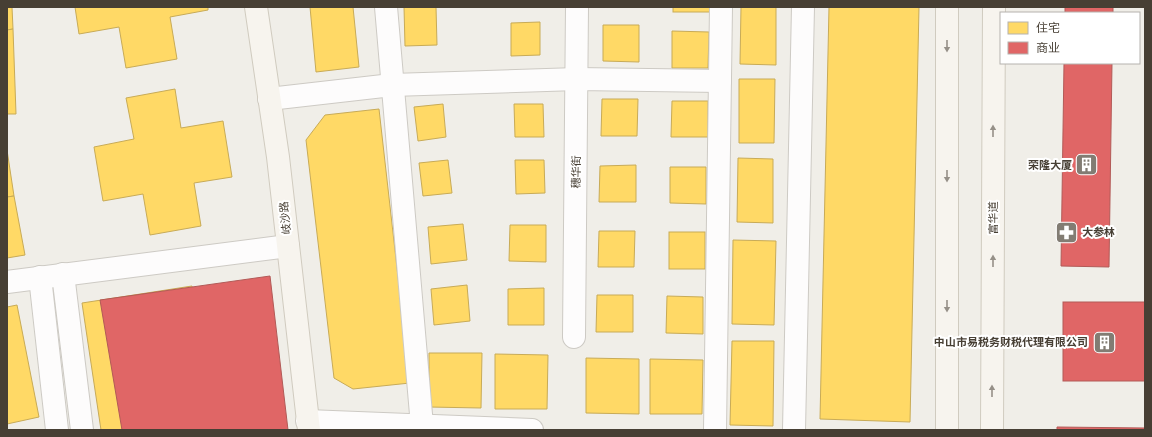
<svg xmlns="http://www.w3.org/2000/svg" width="1152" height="437" font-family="Inter,'Noto Sans SC',sans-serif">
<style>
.homes{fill:#ffd966;stroke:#c8ab57}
.shops{fill:#e06666;stroke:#b25a57}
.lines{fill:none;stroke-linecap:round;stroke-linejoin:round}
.street-casing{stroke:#cdcac4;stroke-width:24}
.secondary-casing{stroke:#d0cbbf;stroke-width:24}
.street{stroke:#fdfcfc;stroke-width:22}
.secondary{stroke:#f7f4ee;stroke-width:22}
.oneway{fill:#969088}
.labels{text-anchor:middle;stroke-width:4;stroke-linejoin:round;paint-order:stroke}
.poi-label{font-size:11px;font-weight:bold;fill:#473f34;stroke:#fff;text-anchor:end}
.street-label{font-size:11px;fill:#473f34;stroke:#fff}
</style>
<rect width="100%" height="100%" fill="#f0eee8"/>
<g class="homes">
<polygon points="7,7 12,7 13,29 7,30"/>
<polygon points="75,7 208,7 208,10 170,17 177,59 126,68 119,27 79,34"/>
<polygon points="310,7 353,7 359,67 316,72"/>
<polygon points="404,7 436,7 437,45 405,46"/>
<rect x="673" y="7" width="37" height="5"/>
<polygon points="741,7 776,7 776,65 740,64"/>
<polygon points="829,7 919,7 910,422 820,419"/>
<polygon points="540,22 540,55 511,56 511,23"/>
<polygon points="603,25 639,25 639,62 603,61"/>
<polygon points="13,29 16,114 7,114 7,30"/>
<polygon points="672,31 709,32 708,68 672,68"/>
<polygon points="739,79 775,79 774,143 739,143"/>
<polygon points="175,89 181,128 223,121 232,177 194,183 201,226 150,235 143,194 103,201 94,147 134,139 126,98"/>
<polygon points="602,99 638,99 637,136 601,136"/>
<polygon points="672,101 708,101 708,137 671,137"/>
<polygon points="443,104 446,137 418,141 414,107"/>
<polygon points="514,104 543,104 544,137 515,137"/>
<polygon points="379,109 410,383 353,389 334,378 306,140 325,115"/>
<polygon points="7,150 14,196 7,197"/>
<polygon points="738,158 773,159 773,223 737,222"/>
<polygon points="448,160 452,193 423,196 419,163"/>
<polygon points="515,160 544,160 545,193 516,194"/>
<polygon points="636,165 636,202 599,202 600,166"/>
<polygon points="670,167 706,167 706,204 670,203"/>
<polygon points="14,196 25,255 7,258 7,197"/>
<polygon points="463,224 467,260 431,264 428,227"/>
<polygon points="510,225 546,225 546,262 509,261"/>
<polygon points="599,231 635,231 634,267 598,267"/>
<rect x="669" y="232" width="36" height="37"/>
<polygon points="733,240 776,241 774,325 732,324"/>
<polygon points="467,285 470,321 434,325 431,289"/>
<polygon points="192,286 214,430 101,430 82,303"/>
<polygon points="544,288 544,325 508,325 508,289"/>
<polygon points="597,295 633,295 633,332 596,332"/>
<polygon points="667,296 703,297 703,334 666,333"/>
<polygon points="17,305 39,417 7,424 7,307"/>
<polygon points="732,341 774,341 773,426 730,425"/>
<polygon points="429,353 482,353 481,408 429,407"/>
<polygon points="495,354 548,355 547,409 495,409"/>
<polygon points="586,358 639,359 639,414 586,413"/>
<polygon points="650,359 703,360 702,414 650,414"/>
</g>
<g class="shops">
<rect x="1065" y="7" width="48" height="6"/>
<polygon points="1064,63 1112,63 1109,267 1061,266"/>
<polygon points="270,276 288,430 122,430 100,300"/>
<rect x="1063" y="302" width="82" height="79"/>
<polygon points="1057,427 1145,428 1145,430 1057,430"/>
</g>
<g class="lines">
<defs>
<g id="street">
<polyline points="386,7 422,426"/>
<polyline points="269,99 392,85 577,79 720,81"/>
<polyline points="63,274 82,430"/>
<polyline points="40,277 57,430"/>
<polyline points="7,282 288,246"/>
<polyline points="574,337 577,7"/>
<polyline points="307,421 532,430"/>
<polyline points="715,430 721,7"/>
<polyline points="794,430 803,7"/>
</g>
<g id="secondary">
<polyline points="256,7 278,157 309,430"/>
<polyline points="947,430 947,7"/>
<polyline points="992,430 994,7"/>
</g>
</defs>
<use href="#street" class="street-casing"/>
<use href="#secondary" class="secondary-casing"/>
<use href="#street" class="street"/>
<use href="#secondary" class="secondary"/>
</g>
<defs><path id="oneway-solid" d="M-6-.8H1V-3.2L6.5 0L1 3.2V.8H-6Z"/></defs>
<g class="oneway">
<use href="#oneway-solid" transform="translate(947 46) rotate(90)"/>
<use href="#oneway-solid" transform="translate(993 131) rotate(-90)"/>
<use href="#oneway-solid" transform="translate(947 176) rotate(90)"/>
<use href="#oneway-solid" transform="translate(993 261) rotate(-90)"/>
<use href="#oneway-solid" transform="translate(947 306) rotate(90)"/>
<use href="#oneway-solid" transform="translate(992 391) rotate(-90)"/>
</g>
<defs>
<symbol id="building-square" viewBox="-11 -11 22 22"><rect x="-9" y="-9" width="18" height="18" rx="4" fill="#827c73" stroke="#fff"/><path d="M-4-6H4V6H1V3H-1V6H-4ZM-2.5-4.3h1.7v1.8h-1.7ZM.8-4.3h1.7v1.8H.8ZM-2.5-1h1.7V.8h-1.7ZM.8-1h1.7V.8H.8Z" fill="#fff"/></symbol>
<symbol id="pharmacy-square" viewBox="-11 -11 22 22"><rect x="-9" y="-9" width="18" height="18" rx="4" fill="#827c73" stroke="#fff"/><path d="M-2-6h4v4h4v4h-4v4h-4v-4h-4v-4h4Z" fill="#fff"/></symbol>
</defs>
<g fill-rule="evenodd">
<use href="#building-square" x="1074" y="152" width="25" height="25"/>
<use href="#pharmacy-square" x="1054" y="220" width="25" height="25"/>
<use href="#building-square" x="1092" y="330" width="25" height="25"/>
</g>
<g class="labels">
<g class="poi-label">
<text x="1072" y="169">荣隆大厦</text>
<text x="1082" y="236" text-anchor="start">大参林</text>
<text x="1088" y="346">中山市易税务财税代理有限公司</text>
</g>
<g class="street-label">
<text transform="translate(576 172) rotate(-89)" y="4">穗华街</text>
<text transform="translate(285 218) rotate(-96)" y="4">岐沙路</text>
<text transform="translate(993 218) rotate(-90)" y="4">富华道</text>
</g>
</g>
<rect width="1152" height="437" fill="none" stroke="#473f34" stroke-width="16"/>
<rect x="1000" y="12" width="140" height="52" fill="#ffffff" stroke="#b5b2ae"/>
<rect x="1008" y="22" width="20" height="12" fill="#ffd966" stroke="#b5b2ae"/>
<text x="1036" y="32" font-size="12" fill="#473f34">住宅</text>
<rect x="1008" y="42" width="20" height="12" fill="#e06666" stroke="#b5b2ae"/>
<text x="1036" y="52" font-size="12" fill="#473f34">商业</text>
</svg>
